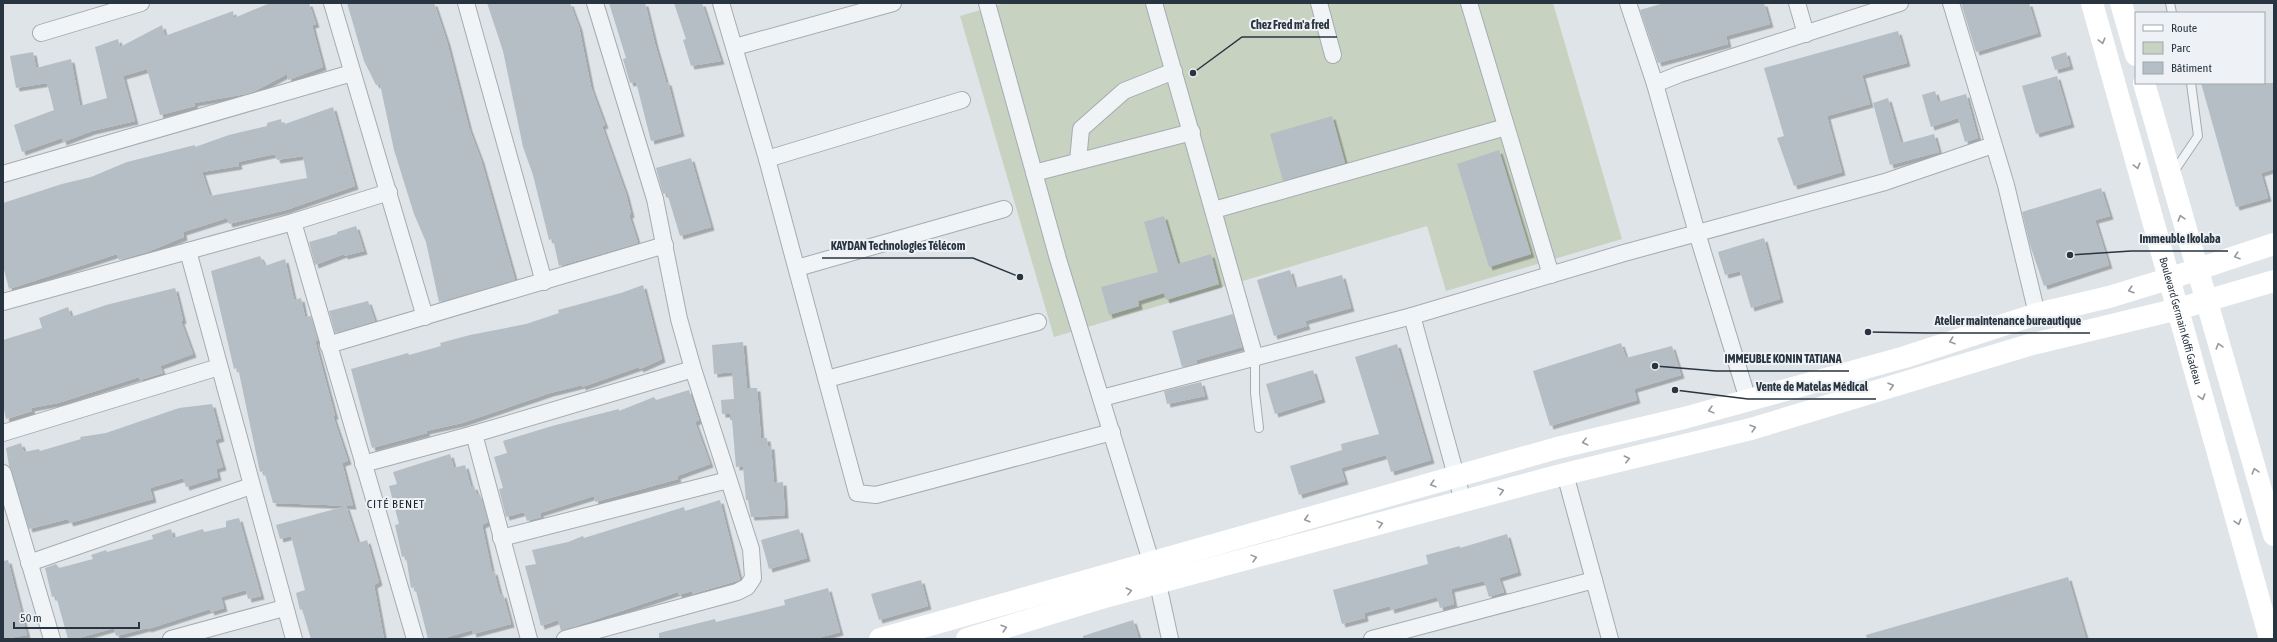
<svg xmlns="http://www.w3.org/2000/svg" width="2277" height="642" font-family="'Asap Condensed',sans-serif">
<style>
.green{fill:#c7d2c0}
.building{fill:#b6bec5;fill-rule:evenodd;filter:url(#shadow)}
.lines{fill:none;stroke-linecap:round;stroke-linejoin:round}
.lane-casing{stroke:#a4acb2;stroke-width:10}
.street-casing{stroke:#a4acb2;stroke-width:18}
.lane{stroke:#f1f4f6;stroke-width:8}
.street{stroke:#f1f4f6;stroke-width:16}
.secondary{stroke:#fff;stroke-width:22}
.oneway{stroke:#949a9f}
.labels{text-anchor:middle;stroke-width:4;stroke-linejoin:round;paint-order:stroke}
.street-label{font-size:11px;fill:#28343f;stroke:#eef2f6}
.neighbourhood-label{font-size:12px;letter-spacing:1px;fill:#1a2530;stroke:#eef2f6}
.leader{fill:none;stroke:#28343f;stroke-width:1.5}
.callout-dot{fill:#28343f;stroke:#eef2f6;stroke-width:1.5}
.callout-label{font-size:12px;text-anchor:middle;font-weight:bold;fill:#28343f;stroke:#eef2f6;stroke-width:4;stroke-linejoin:round;paint-order:stroke}
</style>
<defs>
<filter id="shadow"><feDropShadow dx="3.5" dy="3.5" stdDeviation="0" flood-color="#0004"/></filter>
</defs>
<rect width="100%" height="100%" fill="#dee4e8"/>
<polygon class="green" points="1005,3 1553,3 1622,239 1446,291 1427,226 1054,337 960,16"/>
<g class="building">
<polygon points="270,3 309,3 316,24 312,25 323,67 288,80 287,74 255,91 246,94 194,103 195,106 160,115 147,69 123,76 135,121 92,131 63,142 62,138 22,152 14,125 54,110 47,83 16,88 10,56 33,52 36,68 71,59 80,106 107,98 95,47 118,39 120,47 162,25 165,36 233,11 234,18"/>
<polygon points="347,3 434,3 447,42 469,128 481,160 515,280 439,302 426,242 414,214 394,150 380,84 376,85 364,61"/>
<polygon points="487,3 570,3 579,27 591,87 605,125 602,126 626,194 631,214 629,215 638,243 559,266 553,239 549,240 533,175 523,147 503,51"/>
<polygon points="609,3 645,3 655,44 666,82 668,82 681,133 651,141 636,82 630,83 623,59 626,58"/>
<polygon points="674,3 702,3 721,61 691,66 683,40 686,39"/>
<polygon points="1664,3 1764,3 1770,24 1726,36 1728,44 1658,63 1640,10"/>
<polygon points="1961,3 2029,3 2038,33 1976,52"/>
<polygon points="1898,31 1907,63 1862,75 1870,104 1827,116 1842,172 1794,186 1777,138 1784,136 1764,68"/>
<polygon points="2066,52 2070,66 2055,70 2051,57"/>
<polygon points="2057,76 2071,124 2036,134 2022,86"/>
<polygon points="2201,83 2274,83 2274,169 2261,173 2268,198 2236,207"/>
<polygon points="1935,91 1938,102 1966,94 1978,138 1965,142 1958,118 1931,127 1922,95"/>
<polygon points="1888,98 1901,143 1934,134 1939,152 1890,165 1873,103"/>
<path d="M 333,107 L 355,186 L 286,210 L 229,224 L 227,218 L 183,232 L 184,237 L 147,252 L 119,260 L 117,254 L 9,289 L 3,266 L 3,203 L 62,184 L 91,177 L 127,162 L 195,145 L 195,147 L 229,135 L 267,126 L 267,123 L 281,119 L 282,125 ZM 275,154 L 277,160 L 303,156 L 307,178 L 210,196 L 202,172 L 239,166 L 238,162 Z"/>
<polygon points="1332,116 1345,163 1283,181 1270,134"/>
<polygon points="1499,150 1531,254 1489,267 1457,164"/>
<polygon points="691,158 711,227 680,236 667,193 663,194 656,168"/>
<polygon points="2101,188 2110,216 2095,220 2109,265 2044,286 2030,245 2022,212"/>
<polygon points="1164,216 1178,264 1211,254 1219,284 1166,300 1164,293 1138,301 1139,306 1109,315 1101,287 1158,272 1144,222"/>
<polygon points="356,226 364,251 344,256 344,254 315,265 309,242 337,234 337,232"/>
<polygon points="1764,238 1780,299 1751,308 1740,271 1725,275 1718,252"/>
<polygon points="260,256 265,266 285,259 294,300 301,298 305,317 311,316 318,340 315,341 335,416 333,416 348,461 342,463 353,506 273,503 264,471 260,472 238,368 234,369 211,271"/>
<polygon points="1290,270 1295,288 1342,275 1351,308 1305,321 1307,326 1274,336 1257,280"/>
<polygon points="643,285 662,359 640,369 639,367 582,387 582,385 550,393 462,423 426,431 427,433 372,448 351,369 408,353 409,355 441,346 440,343 470,335 526,324 559,313 558,310 621,293"/>
<polygon points="175,288 183,320 181,321 193,354 160,366 163,373 140,380 139,377 58,403 31,408 32,411 6,419 3,404 3,340 42,328 39,318 68,307 71,317 106,305"/>
<polygon points="368,301 375,321 335,333 329,311"/>
<polygon points="1233,314 1242,347 1196,360 1197,363 1182,367 1172,331"/>
<polygon points="743,342 747,388 757,388 761,438 767,438 768,446 771,446 774,483 783,482 785,515 751,517 748,500 746,500 743,466 736,467 732,420 730,420 730,414 722,414 721,400 734,399 732,372 714,374 712,345"/>
<polygon points="1621,343 1626,358 1672,346 1681,375 1634,389 1637,400 1550,426 1533,371"/>
<polygon points="1397,344 1431,460 1391,472 1386,455 1341,468 1345,481 1299,495 1290,466 1342,450 1341,444 1379,434 1355,357"/>
<polygon points="1313,370 1322,399 1275,414 1266,384"/>
<polygon points="1201,382 1205,396 1167,404 1164,391"/>
<polygon points="689,390 699,420 695,422 710,464 677,476 678,479 595,502 594,496 540,513 541,517 527,521 524,512 506,517 499,489 503,488 494,457 507,453 503,441 552,426 619,409 619,411 654,397 656,400"/>
<polygon points="212,404 221,438 215,440 223,467 216,469 218,477 186,487 183,478 150,488 153,499 70,523 68,519 29,529 9,466 6,448 21,443 24,452 39,449 40,451 81,439 80,437 106,433 179,408"/>
<polygon points="450,454 454,468 465,465 471,487 474,486 477,495 480,494 488,522 482,525 492,572 494,571 500,595 503,594 511,624 473,634 472,630 441,639 428,639 415,587 411,588 406,556 402,557 395,525 399,524 389,486 397,484 393,472"/>
<polygon points="720,500 740,580 692,594 692,591 678,595 678,592 561,631 558,620 541,626 525,566 536,564 532,550 568,542 583,536 584,538 684,507 685,511"/>
<polygon points="346,506 358,543 367,540 379,582 374,585 384,639 311,639 302,609 300,610 296,593 305,590 291,536 280,539 276,525"/>
<polygon points="239,518 261,596 248,599 246,590 221,597 224,608 211,612 210,609 148,629 147,628 116,636 114,628 75,639 68,639 56,596 52,597 45,568 56,564 59,568 93,559 91,555 106,550 107,552 153,539 152,535 171,529 173,538 203,529 204,532 226,527 226,521"/>
<polygon points="799,529 807,558 769,569 761,540"/>
<polygon points="1507,534 1518,572 1499,578 1504,592 1489,597 1484,581 1451,589 1454,604 1440,608 1437,597 1391,610 1390,606 1364,613 1365,618 1342,624 1333,590 1428,564 1426,555 1460,546 1460,548"/>
<polygon points="8,560 27,635 3,639 3,561"/>
<polygon points="2068,577 2086,639 1867,639 1866,635"/>
<polygon points="921,580 928,606 879,620 871,594"/>
<polygon points="828,588 840,632 814,639 659,639 659,633 715,619 716,622 785,605 784,600"/>
<polygon points="1133,620 1139,639 1083,639 1083,636"/>
</g>
<g class="lines">
<defs>
<g id="lane">
<polyline points="2170,3 2172,13"/>
<polyline points="2173,173 2198,136 2191,83"/>
<polyline points="1255,358 1255,393 1259,428"/>
</g>
<g id="street">
<polyline points="332,3 425,317"/>
<polyline points="466,3 544,282"/>
<polyline points="721,3 767,159 857,493 876,495 1112,432"/>
<polyline points="987,3 1058,259 1158,584 1170,639"/>
<polyline points="1154,3 1255,358"/>
<polyline points="1319,3 1333,55"/>
<polyline points="1469,3 1551,275"/>
<polyline points="1628,3 1655,84 1697,233 1748,400"/>
<polyline points="1797,3 1806,34"/>
<polyline points="1951,3 2006,185 2037,314"/>
<polyline points="41,33 141,3"/>
<polyline points="735,47 893,3"/>
<polyline points="1655,84 1680,74 1900,3"/>
<polyline points="767,159 962,100"/>
<polyline points="1078,161 1081,129 1124,91 1174,71"/>
<polyline points="1034,173 1192,132"/>
<polyline points="3,174 352,73"/>
<polyline points="1214,210 1506,127"/>
<polyline points="293,222 415,639"/>
<polyline points="188,251 294,639"/>
<polyline points="797,268 1004,209"/>
<polyline points="3,302 293,222 389,192"/>
<polyline points="1412,316 1463,501"/>
<polyline points="328,345 665,245"/>
<polyline points="827,379 1038,322"/>
<polyline points="1102,398 1412,316 1624,253 1885,182 1993,145"/>
<polyline points="3,433 219,367"/>
<polyline points="474,434 529,639"/>
<polyline points="363,464 474,434 693,369"/>
<polyline points="3,473 52,639"/>
<polyline points="1565,474 1594,580"/>
<polyline points="501,538 728,480"/>
<polyline points="29,563 251,486"/>
<polyline points="171,639 284,608"/>
<polyline points="565,639 737,592 747,587 753,578 751,549 693,369 679,319 655,199 595,3"/>
<polyline points="1372,639 1594,580 1610,639"/>
</g>
</defs>
<use href="#lane" class="lane-casing"/>
<use href="#street" class="street-casing"/>
<use href="#lane" class="lane"/>
<use href="#street" class="street"/>
<g class="secondary">
<path id="s1" d="M 2092,3 L 2270,639"/>
<polyline points="2121,3 2136,55"/>
<polyline points="2144,83 2274,535"/>
<polyline points="880,639 1557,448 1684,418 1905,357 2037,314 2109,297 2168,279 2274,244"/>
<polyline points="967,639 1108,596 1565,474 1751,429 2029,345 2178,309 2274,281"/>
</g>
</g>
<defs><path id="oneway-chevron" d="M-2-3.5L2.5 0L-2 3.5" fill="none" stroke-width="1.6" stroke-linecap="round" stroke-linejoin="round"/></defs>
<g class="oneway">
<use href="#oneway-chevron" transform="translate(2102 41) rotate(75)"/>
<use href="#oneway-chevron" transform="translate(2137 166) rotate(75)"/>
<use href="#oneway-chevron" transform="translate(2181 218) rotate(-106)"/>
<use href="#oneway-chevron" transform="translate(2237 256) rotate(162)"/>
<use href="#oneway-chevron" transform="translate(2131 290) rotate(163)"/>
<use href="#oneway-chevron" transform="translate(1952 341) rotate(161)"/>
<use href="#oneway-chevron" transform="translate(2219 346) rotate(-106)"/>
<use href="#oneway-chevron" transform="translate(1891 386) rotate(-16)"/>
<use href="#oneway-chevron" transform="translate(2202 397) rotate(74)"/>
<use href="#oneway-chevron" transform="translate(1711 410) rotate(165)"/>
<use href="#oneway-chevron" transform="translate(1753 428) rotate(-16)"/>
<use href="#oneway-chevron" transform="translate(1585 442) rotate(166)"/>
<use href="#oneway-chevron" transform="translate(1627 459) rotate(-13)"/>
<use href="#oneway-chevron" transform="translate(2255 471) rotate(-106)"/>
<use href="#oneway-chevron" transform="translate(1433 484) rotate(164)"/>
<use href="#oneway-chevron" transform="translate(1501 491) rotate(-15)"/>
<use href="#oneway-chevron" transform="translate(1307 519) rotate(164)"/>
<use href="#oneway-chevron" transform="translate(2238 522) rotate(74)"/>
<use href="#oneway-chevron" transform="translate(1380 524) rotate(-15)"/>
<use href="#oneway-chevron" transform="translate(1254 558) rotate(-15)"/>
<use href="#oneway-chevron" transform="translate(1129 591) rotate(-14)"/>
<use href="#oneway-chevron" transform="translate(1004 628) rotate(-17)"/>
</g>
<g class="labels">
<g class="street-label">
<text dy="4" stroke="none"><textPath href="#s1" startOffset="330">Boulevard Germain Koffi Gadeau</textPath></text>
</g>
<g class="neighbourhood-label">
<text x="396" y="508">CITÉ BENET</text>
</g>
</g>
<path class="leader" d="M1193 73L1242 37H1337M2070 255L2131 251H2228M1020 277L973 258H822M1868 332L1927 333H2090M1655 366L1716 371H1849M1675 390L1748 399H1876"/>
<g class="callout-dot">
<circle cx="1193" cy="73" r="4"/>
<circle cx="2070" cy="255" r="4"/>
<circle cx="1020" cy="277" r="4"/>
<circle cx="1868" cy="332" r="4"/>
<circle cx="1655" cy="366" r="4"/>
<circle cx="1675" cy="390" r="4"/>
</g>
<g class="callout-label">
<text x="1290" y="29">Chez Fred m'a fred</text>
<text x="2180" y="243">Immeuble Ikolaba</text>
<text x="898" y="250">KAYDAN Technologies Télécom</text>
<text x="2008" y="325">Atelier maintenance bureautique</text>
<text x="1783" y="363">IMMEUBLE KONIN TATIANA</text>
<text x="1812" y="391">Vente de Matelas Médical</text>
</g>
<rect width="2277" height="642" fill="none" stroke="#28343f" stroke-width="8"/>
<rect x="2135" y="12" width="130" height="72" fill="#eef2f6" stroke="#9fa6ad"/>
<rect x="2143" y="25" width="20" height="6" fill="#ffffff" stroke="#9fa6ad"/>
<text x="2171" y="32" font-size="12" fill="#28343f">Route</text>
<rect x="2143" y="42" width="20" height="12" fill="#c7d2c0" stroke="#9fa6ad"/>
<text x="2171" y="52" font-size="12" fill="#28343f">Parc</text>
<rect x="2143" y="62" width="20" height="12" fill="#b6bec5" stroke="#9fa6ad"/>
<text x="2171" y="72" font-size="12" fill="#28343f">Bâtiment</text>
<path d="M14 622v6h125v-6" fill="none" stroke="#28343f" stroke-width="2"/>
<text x="20" y="622" font-size="12" fill="#28343f" stroke="#eef2f6" stroke-width="3" paint-order="stroke">50 m</text>
</svg>
